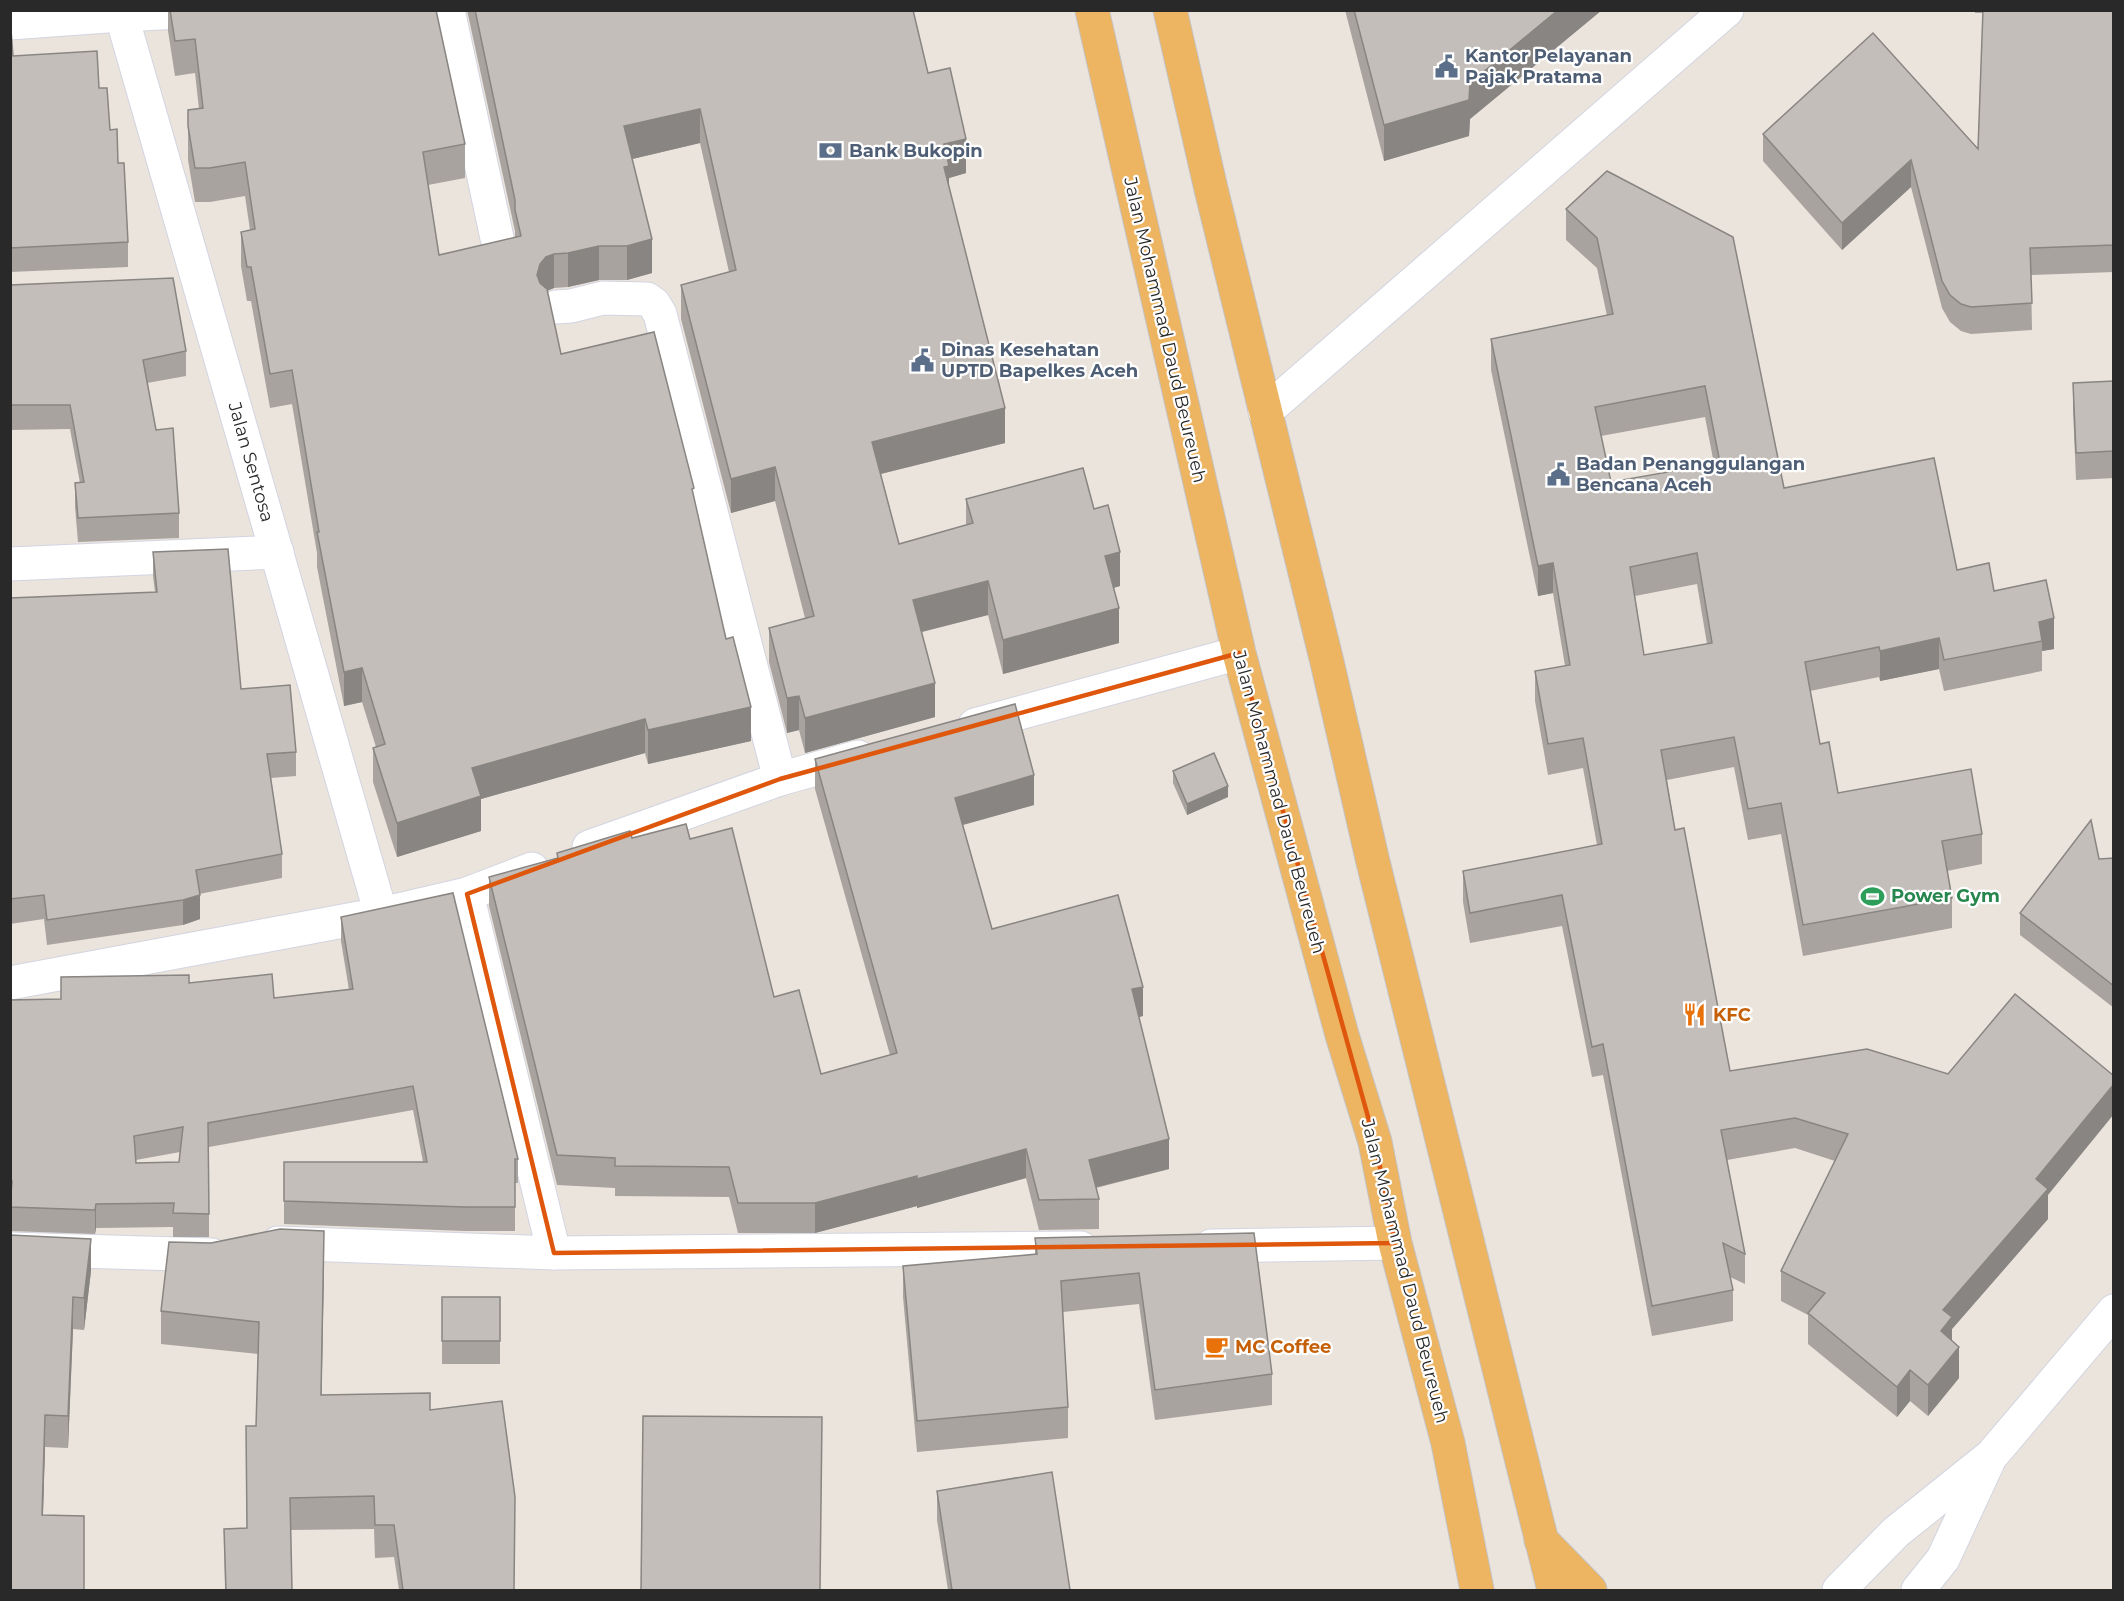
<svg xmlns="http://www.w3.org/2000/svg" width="2124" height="1601" font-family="Montserrat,sans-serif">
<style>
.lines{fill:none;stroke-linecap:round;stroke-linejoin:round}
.minor-casing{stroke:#d2d4e1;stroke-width:35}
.tertiary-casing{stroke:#d2d4e1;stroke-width:35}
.trunk-casing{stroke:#c3c3c3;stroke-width:35}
.minor{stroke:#fff;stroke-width:33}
.tertiary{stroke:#fff;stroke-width:33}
.trunk{stroke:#edb462;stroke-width:33}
.wall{fill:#a8a39f;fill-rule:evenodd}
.shaded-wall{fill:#888582}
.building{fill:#c3beb9;stroke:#888582;stroke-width:1.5;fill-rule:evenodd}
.marked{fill:none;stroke:#de570d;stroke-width:4.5;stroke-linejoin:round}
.labels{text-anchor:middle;stroke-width:4.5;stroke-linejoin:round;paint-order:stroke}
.service-label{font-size:18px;font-weight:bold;fill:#4e5e75;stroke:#fff;text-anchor:start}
.street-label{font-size:18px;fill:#292929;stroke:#fff}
.leisure-label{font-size:18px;font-weight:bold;fill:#27864d;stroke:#fff;text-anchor:start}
.food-label{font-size:18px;font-weight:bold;fill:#c56008;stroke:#fff;text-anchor:start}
</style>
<rect width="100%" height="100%" fill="#ebe4dc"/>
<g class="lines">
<defs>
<g id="minor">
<polyline points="120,10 381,914"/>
<polyline points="448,10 497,238"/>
<polyline points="10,23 121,15 220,10"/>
<polyline points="556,307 571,306 603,298 647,299 654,304 660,314 780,779"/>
<polyline points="1265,412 1727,10"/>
<polyline points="10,564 277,552"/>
<polyline points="975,725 1239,653"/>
<polyline points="589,847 780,779 858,757"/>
<polyline points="467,894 554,1253"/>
<polyline points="10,983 381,914 467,894 532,869"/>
<polyline points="278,1243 554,1253 1081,1248"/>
<polyline points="1211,1246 1395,1243"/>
<polyline points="10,1249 212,1255"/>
</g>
<g id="tertiary">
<polyline points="1839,1590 1896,1532 1992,1455 2114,1311"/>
<polyline points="1918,1590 1943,1559 1988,1462"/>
</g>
<g id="trunk">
<polyline points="1092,10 1239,653 1342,1035 1375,1142 1395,1243 1448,1443 1477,1590"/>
<polyline points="1170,10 1211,189 1327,662 1373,862 1554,1590"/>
<polyline points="1541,1540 1590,1590"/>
</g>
</defs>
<use href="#minor" class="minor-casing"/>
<use href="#tertiary" class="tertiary-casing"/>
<use href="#trunk" class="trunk-casing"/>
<use href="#minor" class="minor"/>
<use href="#tertiary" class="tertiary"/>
<use href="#trunk" class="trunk"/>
</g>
<g class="wall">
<polygon points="168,10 436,10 465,144 465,178 428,185 439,255 515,238 515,231 467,10 913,10 928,73 966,173 949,178 949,187 1005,443 881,474 899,544 966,525 966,499 1094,509 1120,586 1114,588 1119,643 1003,674 988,615 922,632 935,717 805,753 799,730 787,733 769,662 769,628 805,618 775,501 731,513 681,319 681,285 729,272 700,143 632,159 652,273 627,280 599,280 568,287 554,288 547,291 561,354 694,500 726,639 751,741 648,764 645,753 481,799 481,831 397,857 373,782 373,748 376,747 362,702 344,706 317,567 317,553 292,404 270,408 251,301 247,301 241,266 241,232 250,230 245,196 210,202 195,202 188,160 188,110 199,109 195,73 175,76 168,31"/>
<polygon points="1345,10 1602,10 1470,119 1469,136 1384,161"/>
<polygon points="1975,10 2114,10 2114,272 2031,275 2032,330 1971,334 1961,331 1950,322 1942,308 1911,187 1842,250 1763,161 1763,134 1978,149 1983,13 1975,13"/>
<polygon points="10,17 13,56 99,88 118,163 128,242 128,267 10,272"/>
<path d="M 1607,171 L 1784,488 L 1957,570 L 1994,591 L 2054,649 L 2042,651 L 2042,671 L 1944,691 L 1939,669 L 1880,681 L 1879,677 L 1810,691 L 1820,744 L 1838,793 L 1982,834 L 1982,864 L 1947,871 L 1952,898 L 1952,928 L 1803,956 L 1781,834 L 1748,840 L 1734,767 L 1667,780 L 1675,830 L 1730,1071 L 2048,1195 L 2048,1219 L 1952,1329 L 1952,1342 L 1959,1378 L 1928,1416 L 1910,1401 L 1897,1417 L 1808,1344 L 1808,1315 L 1781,1301 L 1781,1271 L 1835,1161 L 1795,1148 L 1727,1160 L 1745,1254 L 1745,1284 L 1730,1277 L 1733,1290 L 1733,1321 L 1652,1336 L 1603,1075 L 1592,1077 L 1562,926 L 1470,943 L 1463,902 L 1463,871 L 1597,845 L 1583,768 L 1548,775 L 1535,701 L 1535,671 L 1565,666 L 1553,593 L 1538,596 L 1491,370 L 1491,339 L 1607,316 L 1597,268 L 1566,240 L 1566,209 ZM 1705,417 L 1714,464 L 1611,482 L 1601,436 ZM 1697,584 L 1707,644 L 1644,655 L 1635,596 Z"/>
<polygon points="10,285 186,351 186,376 147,383 156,430 179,513 179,538 78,542 75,507 75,483 80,483 70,429 10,430"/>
<polygon points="2114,381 2114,478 2076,480 2073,409 2073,383"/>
<polygon points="153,552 241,689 296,752 296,776 271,778 282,854 282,878 199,894 200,919 183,925 47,945 44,919 10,924 10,598 155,592 153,576"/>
<polygon points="815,759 1034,805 963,825 992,929 1143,1016 1139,1017 1169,1169 1096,1188 1099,1199 1099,1229 1039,1230 1026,1178 917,1208 917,1206 815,1233 738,1233 729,1197 615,1196 615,1188 557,1185 489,906 489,877 557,858 557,853 632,838 690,839 774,997 821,1074 890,1055 815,789"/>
<polygon points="1173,771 1228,797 1187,815 1173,783"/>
<polygon points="2114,858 2114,1008 2020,935 2020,913 2099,859"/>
<path d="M 341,917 L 518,1159 L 518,1183 L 515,1183 L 515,1231 L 465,1231 L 284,1224 L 284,1162 L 423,1162 L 413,1110 L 209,1147 L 209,1237 L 173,1237 L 173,1227 L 96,1228 L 95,1234 L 10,1231 L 10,1000 L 61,999 L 189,983 L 274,998 L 349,990 L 341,941 ZM 180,1152 L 179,1162 L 136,1163 L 136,1160 Z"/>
<polygon points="1254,1233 1272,1374 1272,1405 1155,1420 1139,1304 1063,1312 1068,1407 1068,1438 917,1452 903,1297 903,1266 1035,1254 1035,1238"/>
<polygon points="10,1235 91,1271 84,1330 73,1329 68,1448 45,1447 43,1515 84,1590 10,1590"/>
<polygon points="211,1243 324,1263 321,1395 430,1410 514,1590 399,1590 394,1557 375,1558 374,1529 290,1530 292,1590 225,1590 224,1529 247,1528 246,1426 256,1426 258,1354 161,1344 161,1311"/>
<rect x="442" y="1297" width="58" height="67"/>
<polygon points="937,1491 1070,1590 948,1590 937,1520"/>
</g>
<g class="shaded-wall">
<polygon points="1558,10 1602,10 1470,119 1469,136 1384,161 1384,125 1470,83"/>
<polygon points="700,109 700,143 624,161 624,126"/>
<polygon points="966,139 966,173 949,178 949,200 944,201 944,144"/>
<polygon points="1911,160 1911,187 1842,250 1842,223"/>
<polygon points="652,239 652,273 627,280 627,246"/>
<polygon points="599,246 599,280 568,287 568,253"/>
<polygon points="554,254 554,288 546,291 540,298 537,275 540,264 546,257"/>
<polygon points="1005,408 1005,443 872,476 872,442"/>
<polygon points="775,467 775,501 731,513 731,479"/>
<polygon points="1120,552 1120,586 1105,590 1105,556"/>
<polygon points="1553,563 1553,593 1538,596 1538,566"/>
<polygon points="988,581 988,615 913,634 913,600"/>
<polygon points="1119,608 1119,643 1003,674 1003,640"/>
<polygon points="2054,618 2054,649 2042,651 2042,641 2039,622"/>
<polygon points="1939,638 1939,669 1880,681 1880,651"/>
<polygon points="362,668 362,702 344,706 344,672"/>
<polygon points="935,683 935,717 805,753 805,718"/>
<polygon points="799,696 799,730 787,733 787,698"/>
<polygon points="751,707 751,741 648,764 648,730"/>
<polygon points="645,719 645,753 481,799 481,831 397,857 397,823 472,768"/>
<polygon points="1034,775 1034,805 955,827 955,798"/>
<polygon points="1228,786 1228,797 1187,815 1187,804"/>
<polygon points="200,895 200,919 183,925 183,900"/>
<polygon points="1143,987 1143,1016 1132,1019 1132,989"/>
<polygon points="2114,1084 2114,1114 2048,1195 2048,1219 1952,1329 1952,1348 1941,1331 1943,1310 2036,1179"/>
<polygon points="1169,1139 1169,1169 1089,1189 1089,1160"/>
<polygon points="1026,1149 1026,1178 917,1208 917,1179"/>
<polygon points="917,1176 917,1206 815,1233 815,1203"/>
<polygon points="96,1204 96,1228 95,1234 95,1210"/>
<polygon points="324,1231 324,1263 321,1427 321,1395"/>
<polygon points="91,1239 91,1271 84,1330 84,1298"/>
<polygon points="73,1297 73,1329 68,1448 68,1416"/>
<polygon points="1959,1347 1959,1378 1928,1416 1928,1385"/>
<polygon points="1910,1370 1910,1401 1897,1417 1897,1387"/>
<polygon points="45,1415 45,1447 42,1547 42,1515"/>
</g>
<g class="building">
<polygon points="170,10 436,10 465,144 423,152 439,255 521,236 515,210 515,200 475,10 913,10 928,73 950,68 966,139 944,144 949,166 944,167 1005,408 872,442 899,544 973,523 966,499 1083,468 1094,509 1108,505 1120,552 1105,556 1119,608 1003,640 988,581 913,600 935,683 805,718 799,696 787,698 769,628 814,616 775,467 731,479 681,285 736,270 700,109 624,126 652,239 627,246 599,246 568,253 554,254 546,257 540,264 537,275 540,283 547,289 561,354 654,332 694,488 692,489 726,639 733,637 751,707 648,730 645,719 472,768 481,796 397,823 373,748 385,744 362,668 344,672 317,532 319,532 292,370 270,374 251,267 247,267 241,232 255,229 245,162 210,168 195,168 188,126 188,110 203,108 195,39 175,41"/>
<polygon points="1354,10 1558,10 1470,83 1469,100 1384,125"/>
<polygon points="1983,10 2114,10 2114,245 2030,248 2032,303 1971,307 1961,304 1950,295 1942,281 1911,160 1842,223 1763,134 1873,33 1978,149"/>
<polygon points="10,17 13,56 97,51 99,88 107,88 110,130 117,129 118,163 124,163 128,242 10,248"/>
<path d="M 1607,171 L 1733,237 L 1784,488 L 1934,458 L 1957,570 L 1989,563 L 1994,591 L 2046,580 L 2054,618 L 2039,622 L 2042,641 L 1944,660 L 1939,638 L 1880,651 L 1879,647 L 1805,662 L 1820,744 L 1829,742 L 1838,793 L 1971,769 L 1982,834 L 1942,841 L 1952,898 L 1803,925 L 1781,803 L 1748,809 L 1734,737 L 1661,750 L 1675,830 L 1684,828 L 1730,1071 L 1867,1049 L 1948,1074 L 2015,994 L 2114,1076 L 2114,1084 L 2036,1179 L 2048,1189 L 1943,1310 L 1952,1317 L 1941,1331 L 1959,1347 L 1928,1385 L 1910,1370 L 1897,1387 L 1808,1313 L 1825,1293 L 1781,1271 L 1848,1134 L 1795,1118 L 1721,1130 L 1745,1254 L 1723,1243 L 1733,1290 L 1652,1306 L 1603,1044 L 1592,1047 L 1562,895 L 1470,913 L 1463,871 L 1602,844 L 1583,738 L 1548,744 L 1535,671 L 1570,665 L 1553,563 L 1538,566 L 1491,339 L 1613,314 L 1597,238 L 1566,209 ZM 1705,386 L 1720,463 L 1611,482 L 1595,407 ZM 1697,553 L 1712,643 L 1644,655 L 1630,567 Z"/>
<polygon points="173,278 186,351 143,360 156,430 173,428 179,513 78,518 75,483 84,482 70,405 10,405 10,285"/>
<polygon points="2114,381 2114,451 2076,453 2073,383"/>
<polygon points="228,549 241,689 290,685 296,752 267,754 282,854 196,870 200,895 183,900 47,920 44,895 10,899 10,598 157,592 153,552"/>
<polygon points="1015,704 1034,775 955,798 992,929 1118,895 1143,987 1132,989 1169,1139 1089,1160 1099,1199 1039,1200 1026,1149 917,1179 917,1176 815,1203 738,1203 729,1167 615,1166 615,1158 557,1155 489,877 558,858 557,853 630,831 632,838 686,824 690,839 732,828 774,997 799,990 821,1074 897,1053 815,759"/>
<polygon points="1214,753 1228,786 1187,804 1173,771"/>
<polygon points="2091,820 2099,859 2114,858 2114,986 2020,913"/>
<path d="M 453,893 L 518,1159 L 515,1159 L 515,1207 L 465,1207 L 284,1201 L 284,1162 L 427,1162 L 413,1086 L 208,1123 L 209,1214 L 173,1213 L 174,1203 L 96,1204 L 95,1210 L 10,1207 L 12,1181 L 10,1181 L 10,1000 L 61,999 L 61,977 L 189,975 L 189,983 L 272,974 L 274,998 L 353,989 L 341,917 ZM 183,1127 L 179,1162 L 136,1163 L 134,1136 Z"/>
<polygon points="280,1229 324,1231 321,1395 430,1393 430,1410 502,1401 515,1497 514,1590 403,1590 394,1525 375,1525 374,1496 290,1498 292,1590 226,1590 224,1529 247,1528 246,1426 256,1426 259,1322 161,1311 169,1242 211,1243"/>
<polygon points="1254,1233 1272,1374 1155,1390 1139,1273 1061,1281 1068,1407 917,1421 903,1266 1037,1254 1035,1238"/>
<polygon points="10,1235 91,1239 84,1298 73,1297 68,1416 45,1415 42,1515 84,1516 84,1590 10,1590"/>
<rect x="442" y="1297" width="58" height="44"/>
<polygon points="643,1416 822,1417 820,1590 641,1590"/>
<polygon points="1052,1472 1070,1590 952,1590 937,1491"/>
</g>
<path class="marked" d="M 1239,653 L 1375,1142 L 1395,1243 L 554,1253 L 467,894 L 780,779 Z"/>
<defs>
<symbol id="civic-bare" viewBox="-9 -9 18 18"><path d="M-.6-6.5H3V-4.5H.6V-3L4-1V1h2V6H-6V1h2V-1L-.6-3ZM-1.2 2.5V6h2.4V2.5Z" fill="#5c6f8a" stroke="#fff" stroke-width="2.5" paint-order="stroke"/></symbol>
<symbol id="bank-bare" viewBox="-9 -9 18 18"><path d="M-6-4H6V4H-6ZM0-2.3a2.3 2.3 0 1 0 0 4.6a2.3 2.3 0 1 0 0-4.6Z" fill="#5c6f8a" stroke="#fff" stroke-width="2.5" paint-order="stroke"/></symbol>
<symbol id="stadium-bare" viewBox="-9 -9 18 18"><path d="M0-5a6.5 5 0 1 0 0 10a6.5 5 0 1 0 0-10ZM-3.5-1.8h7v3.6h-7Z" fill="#2e9e5b" stroke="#fff" stroke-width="2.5" paint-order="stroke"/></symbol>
<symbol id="restaurant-bare" viewBox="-9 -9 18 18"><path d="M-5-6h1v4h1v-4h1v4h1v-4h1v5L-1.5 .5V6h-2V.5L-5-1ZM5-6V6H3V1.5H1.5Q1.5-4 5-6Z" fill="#e8710a" stroke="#fff" stroke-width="2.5" paint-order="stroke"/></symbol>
<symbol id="cafe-bare" viewBox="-9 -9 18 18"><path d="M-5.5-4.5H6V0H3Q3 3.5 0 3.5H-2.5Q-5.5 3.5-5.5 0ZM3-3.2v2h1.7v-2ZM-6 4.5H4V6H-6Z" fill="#e8710a" stroke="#fff" stroke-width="2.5" paint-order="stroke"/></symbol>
</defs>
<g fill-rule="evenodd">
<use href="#civic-bare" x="1430" y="50" width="33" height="33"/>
<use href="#bank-bare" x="814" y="134" width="33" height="33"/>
<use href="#civic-bare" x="906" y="344" width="33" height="33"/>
<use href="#civic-bare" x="1542" y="458" width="33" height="33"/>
<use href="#stadium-bare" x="1856" y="880" width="33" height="33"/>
<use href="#restaurant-bare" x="1678" y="998" width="33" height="33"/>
<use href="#cafe-bare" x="1200" y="1330" width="33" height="33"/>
</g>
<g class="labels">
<g class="service-label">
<text x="1465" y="62">Kantor Pelayanan<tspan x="1465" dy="21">Pajak Pratama</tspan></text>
<text x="849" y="157">Bank Bukopin</text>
<text x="941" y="356">Dinas Kesehatan<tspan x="941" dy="21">UPTD Bapelkes Aceh</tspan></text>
<text x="1576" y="470">Badan Penanggulangan<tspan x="1576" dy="21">Bencana Aceh</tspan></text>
</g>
<g class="street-label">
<text transform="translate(1165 330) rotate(77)" y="6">Jalan Mohammad Daud Beureueh</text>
<text transform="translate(251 462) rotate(74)" y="6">Jalan Sentosa</text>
<text transform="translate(1279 802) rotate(75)" y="6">Jalan Mohammad Daud Beureueh</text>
<text transform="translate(1405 1271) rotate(76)" y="6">Jalan Mohammad Daud Beureueh</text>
</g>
<g class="leisure-label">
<text x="1891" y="902">Power Gym</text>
</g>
<g class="food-label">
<text x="1713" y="1021">KFC</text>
<text x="1235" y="1353">MC Coffee</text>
</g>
</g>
<rect width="2124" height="1601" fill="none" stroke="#292929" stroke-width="24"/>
</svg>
